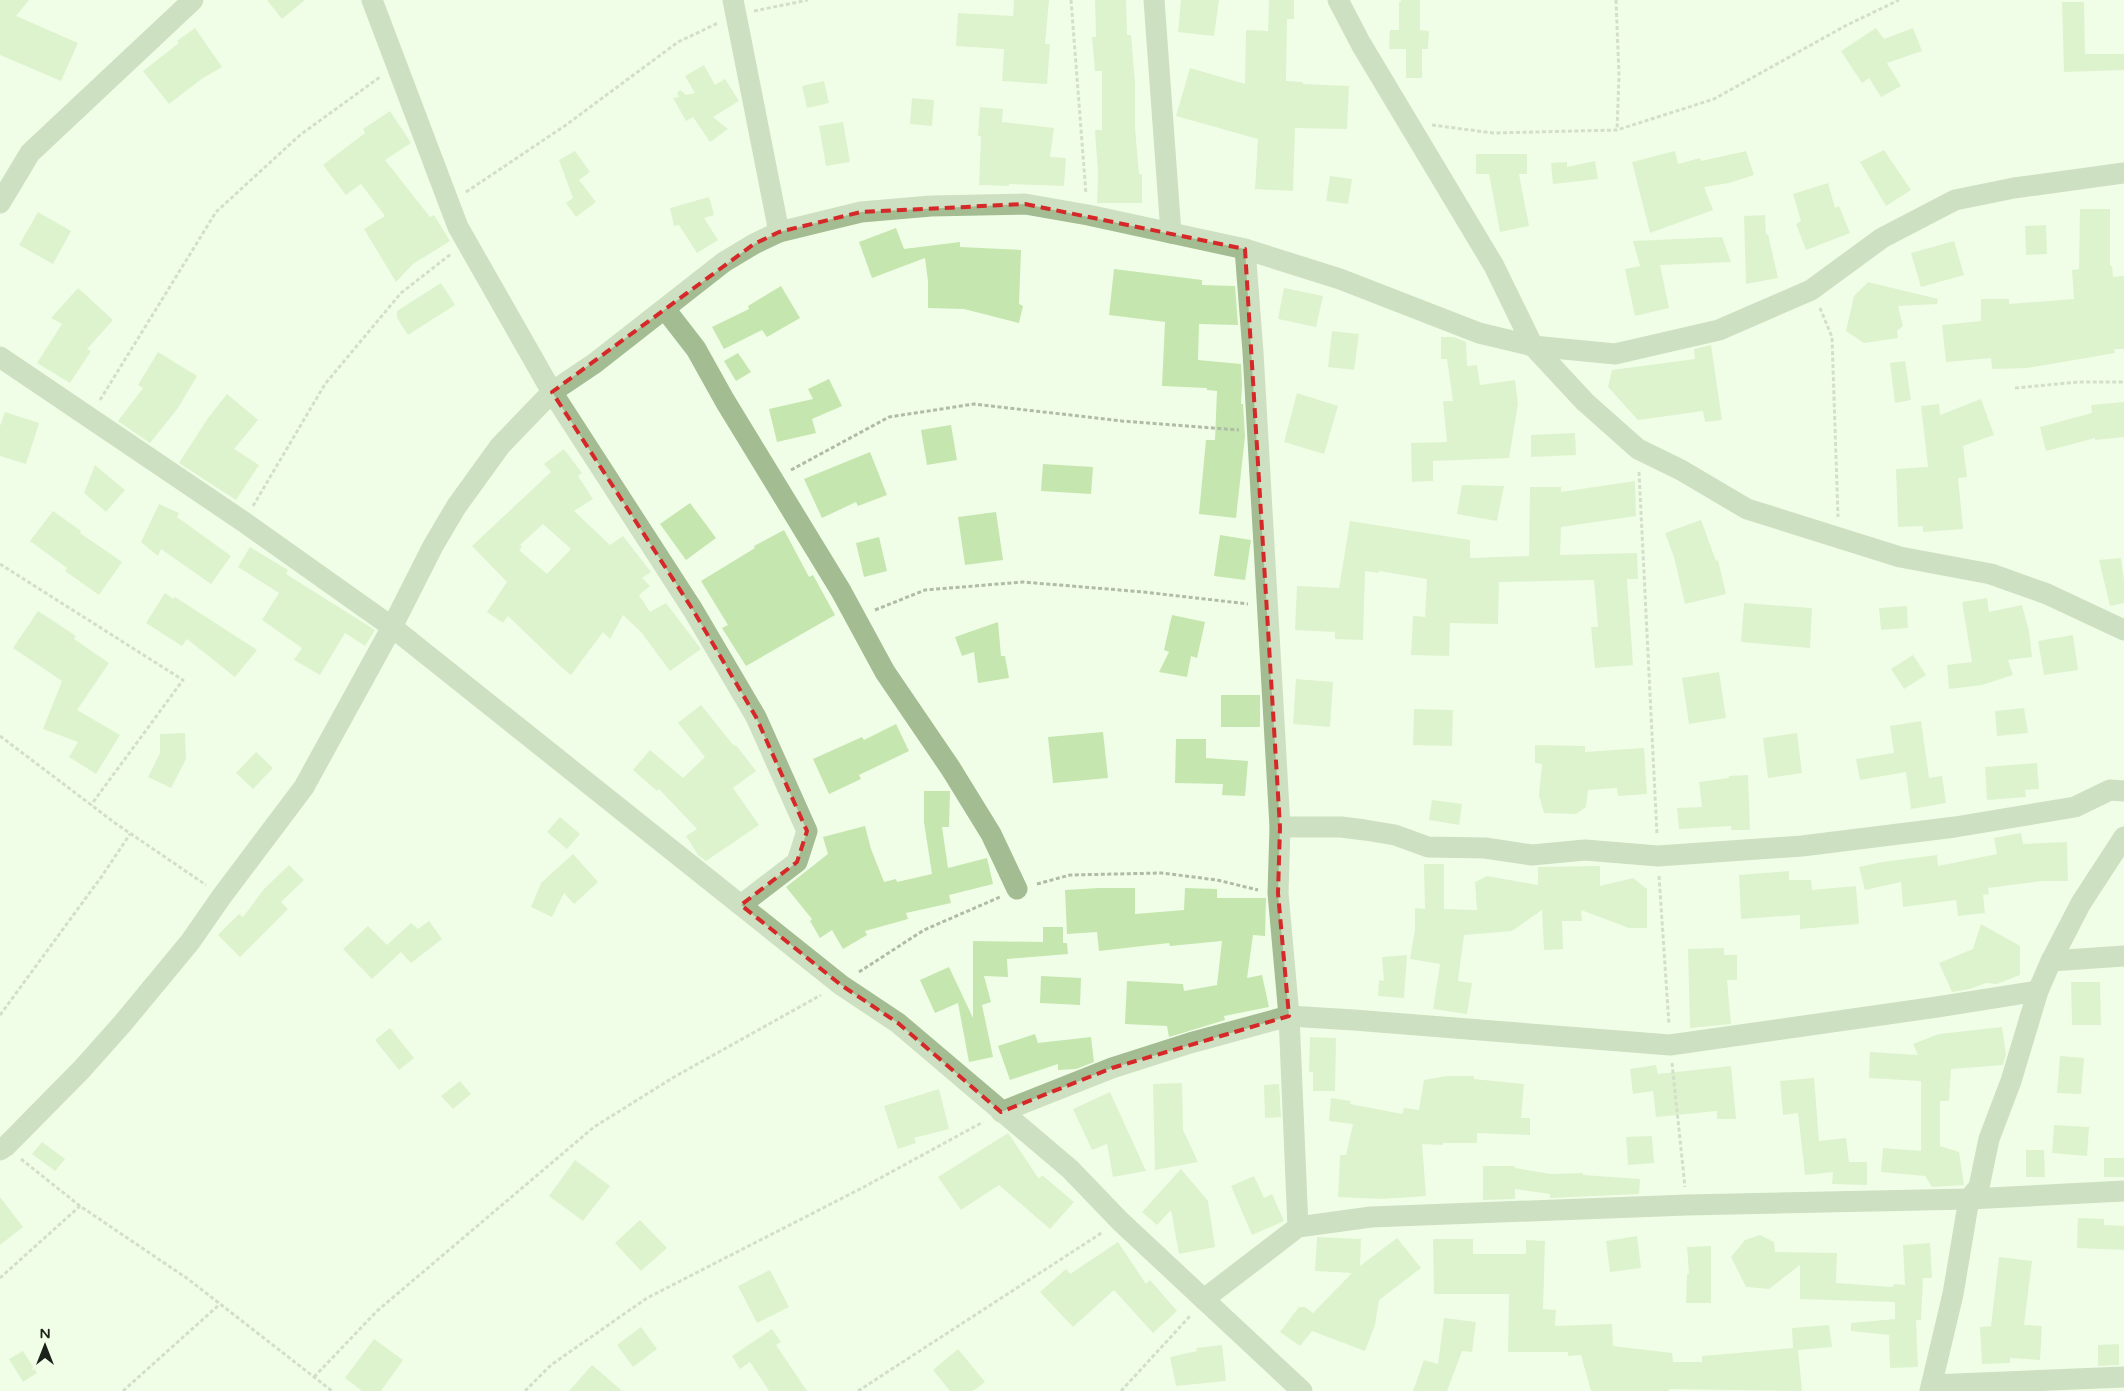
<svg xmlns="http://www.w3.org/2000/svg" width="2124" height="1391" font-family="'Varela Round',sans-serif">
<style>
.building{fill:#c5e6ae;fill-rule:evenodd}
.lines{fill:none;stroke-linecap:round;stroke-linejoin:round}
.path{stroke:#b0bba8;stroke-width:3;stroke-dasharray:4 2.5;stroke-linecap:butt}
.street{stroke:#a3bc92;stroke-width:21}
.marked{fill:none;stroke:#d62828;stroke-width:4;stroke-dasharray:10 6;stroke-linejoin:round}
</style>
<rect width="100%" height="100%" fill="#f0fee7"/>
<g class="building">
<polygon points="0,0 29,0 16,16 78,43 61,81 0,55"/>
<polygon points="267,0 305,0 282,19"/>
<polygon points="1014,0 1049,0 1045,44 1050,44 1047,84 1002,81 1004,49 956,46 958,13 1013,16"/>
<polygon points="1095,0 1126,0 1127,35 1131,35 1135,83 1135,128 1139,174 1142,174 1142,203 1097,203 1098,174 1095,130 1102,130 1102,71 1095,71 1092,37 1096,37"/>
<polygon points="1181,0 1219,0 1214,36 1178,32"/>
<polygon points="1269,0 1294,0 1294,19 1287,19 1286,81 1303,82 1303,84 1349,86 1347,129 1295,128 1293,191 1255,189 1258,139 1176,116 1190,68 1245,84 1246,30 1268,31"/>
<polygon points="1401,0 1420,0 1420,30 1429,31 1428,49 1422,49 1422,78 1406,78 1406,49 1389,49 1390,30 1399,30 1399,2 1401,2"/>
<polygon points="2062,2 2084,2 2085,54 2124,54 2124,70 2064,72"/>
<polygon points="195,28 222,67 203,78 169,104 143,71 179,43 177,41"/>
<polygon points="1876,28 1884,39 1913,28 1922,51 1887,63 1901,86 1881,97 1869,78 1862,83 1841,51"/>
<polygon points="704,65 715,85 725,79 739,101 713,117 728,129 710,142 693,117 686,121 673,98 679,97 677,93 680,90 686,95 695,93 685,76"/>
<polygon points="824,81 829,103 807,108 802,86"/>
<polygon points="912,98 934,100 932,126 910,124"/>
<polygon points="980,107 1003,109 1002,122 1054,128 1050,157 1066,158 1064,186 1009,184 1009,186 979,185 981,136 978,136"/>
<polygon points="390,111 411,143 385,160 430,217 434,215 450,241 413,264 396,282 364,229 385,216 361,184 346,195 323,165 365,133 363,129"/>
<polygon points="843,122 850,162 826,166 819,126"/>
<polygon points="1884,150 1911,190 1886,206 1860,162"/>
<polygon points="575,151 590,172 579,180 596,202 576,217 566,203 573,198 559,160"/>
<polygon points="1675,151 1678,164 1700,158 1701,161 1746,151 1754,175 1729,183 1704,187 1713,210 1650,233 1632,162"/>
<polygon points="1476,154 1527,154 1527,174 1519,174 1529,226 1500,232 1489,174 1476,174"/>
<polygon points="1595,161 1598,179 1553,184 1551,163 1567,162 1567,167"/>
<polygon points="1330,176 1352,179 1348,204 1326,201"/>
<polygon points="1828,183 1835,208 1839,206 1850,233 1806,250 1796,224 1801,221 1793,194"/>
<polygon points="709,197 714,215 704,218 718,240 697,253 679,225 674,226 670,208"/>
<polygon points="2080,209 2110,209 2110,266 2112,266 2113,277 2124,276 2124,349 2114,349 2115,353 2027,368 1992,369 1991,358 1946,362 1942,325 1981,321 1981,299 2009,299 2009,304 2074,299 2072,270 2079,269"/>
<polygon points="38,212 71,231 53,264 19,245"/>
<polygon points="1765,215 1766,235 1768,234 1778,278 1746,284 1744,216"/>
<polygon points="2046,225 2047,254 2026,255 2025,226"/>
<polygon points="896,228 904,249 960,242 960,247 1021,250 1019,304 1023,306 1019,323 964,309 928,308 928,281 925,258 872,278 859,242"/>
<polygon points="1722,237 1731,262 1660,265 1669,308 1635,316 1625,269 1640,266 1633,241"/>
<polygon points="1954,241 1964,275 1921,287 1911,253"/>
<polygon points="1114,269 1202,280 1202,285 1235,286 1238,325 1199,324 1198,360 1241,364 1242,386 1241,404 1243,404 1245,436 1236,518 1199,514 1206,440 1215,440 1217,391 1207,390 1207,388 1162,386 1165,322 1109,315"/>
<polygon points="1868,282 1938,299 1937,304 1898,306 1903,326 1897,331 1898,338 1864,343 1846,331 1854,296"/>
<polygon points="441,283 455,305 408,335 397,318 397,311"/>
<polygon points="781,286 800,318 767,337 762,330 724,349 712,327 749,309 748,306"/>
<polygon points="78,288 113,320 87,349 91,351 70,383 37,363 62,324 51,318"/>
<polygon points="1284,288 1323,296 1316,327 1278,319"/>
<polygon points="1332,331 1359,334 1354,370 1328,367"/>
<polygon points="1441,337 1454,337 1466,342 1467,366 1477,365 1480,385 1515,380 1518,404 1509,458 1433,461 1433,481 1412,482 1411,443 1447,442 1443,401 1453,401 1447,359 1441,359"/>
<polygon points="1711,345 1722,420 1705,422 1703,411 1638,420 1608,387 1612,370 1695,359 1694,349"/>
<polygon points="158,352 197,376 178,408 150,443 118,421 143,388 138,385"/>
<polygon points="738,353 751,372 736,381 724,361"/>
<polygon points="1905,361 1911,400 1895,403 1890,363"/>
<polygon points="829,379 842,406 812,419 816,433 777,442 769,409 813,399 808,389"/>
<polygon points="1297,393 1338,406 1324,454 1284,442"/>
<polygon points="227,394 258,420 234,449 259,465 236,500 179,463 208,418"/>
<polygon points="1981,399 1994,435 1963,446 1967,477 1958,478 1963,529 1923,532 1923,526 1898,527 1896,469 1928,467 1921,406 1939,404 1940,415"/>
<polygon points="2124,402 2124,437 2095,440 2095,438 2046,451 2040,427 2092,413 2091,405"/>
<polygon points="5,412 39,423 26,464 0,456 0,426"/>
<polygon points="951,425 957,460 927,465 921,430"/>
<polygon points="1575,433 1576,455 1531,457 1531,435"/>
<path d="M 564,449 L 582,473 L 578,476 L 593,499 L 574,511 L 610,545 L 623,536 L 651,572 L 642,578 L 650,586 L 639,595 L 650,612 L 666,603 L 701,649 L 670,671 L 641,632 L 623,615 L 610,639 L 603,632 L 571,675 L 560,666 L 508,616 L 503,623 L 487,612 L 507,582 L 472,546 L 551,472 L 544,464 ZM 543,524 L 571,549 L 547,574 L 519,550 L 522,547 L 520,545 Z"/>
<polygon points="870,452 887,495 858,506 856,502 822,518 804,479"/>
<polygon points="1043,464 1093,467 1091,494 1041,491"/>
<polygon points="95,465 125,490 106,512 84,493"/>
<polygon points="1635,481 1636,516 1561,527 1560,555 1637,553 1638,579 1627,579 1633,665 1595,668 1591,627 1598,627 1594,580 1499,582 1498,624 1450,623 1449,656 1411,655 1413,616 1425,617 1427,579 1379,571 1378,573 1365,571 1363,640 1335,639 1335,632 1295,630 1297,586 1339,588 1350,521 1470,540 1470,558 1529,556 1530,487 1561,487 1561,492"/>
<polygon points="1462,485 1504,486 1497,521 1457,514"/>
<polygon points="690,503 716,538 686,560 660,524"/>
<polygon points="159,504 179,513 177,517 231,556 211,584 161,549 158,556 141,542"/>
<polygon points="53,511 81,531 80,533 122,562 99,595 65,571 67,568 30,541"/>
<polygon points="996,512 1003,560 965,565 958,517"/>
<polygon points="1701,520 1716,561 1718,560 1726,594 1685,604 1674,557 1665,533"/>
<polygon points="784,530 809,577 813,575 835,615 746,666 722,628 728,625 701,581 755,548 754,546"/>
<polygon points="1220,535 1251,540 1245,580 1214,576"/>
<polygon points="879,537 887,571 864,577 856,543"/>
<polygon points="250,547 288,570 286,574 375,630 365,646 345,633 320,675 294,660 302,648 262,620 279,593 238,567"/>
<polygon points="2121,558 2124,581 2124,603 2110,606 2099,560"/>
<polygon points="165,593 173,599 175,597 257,650 235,677 187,639 182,646 146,623"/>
<polygon points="1987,598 1989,612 2022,605 2029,631 2032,657 2008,660 2013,675 1982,685 1949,689 1947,665 1972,662 1962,602"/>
<polygon points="1744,603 1812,608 1810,648 1741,642"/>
<polygon points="1907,606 1908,628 1881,630 1879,608"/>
<polygon points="38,611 76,636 74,639 109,663 77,710 120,735 96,774 69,757 78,742 43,729 62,681 13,648"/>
<polygon points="1172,615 1205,622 1197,658 1191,656 1187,677 1159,672 1169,652 1164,650"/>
<polygon points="998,622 1001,656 1005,656 1009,678 978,683 974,652 962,656 955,637"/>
<polygon points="2073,635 2078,670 2044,675 2038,641"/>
<polygon points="1913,655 1926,675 1904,689 1891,669"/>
<polygon points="1719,672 1726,718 1689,724 1682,678"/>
<polygon points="1296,679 1333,682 1330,727 1293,724"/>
<rect x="1221" y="695" width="39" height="32"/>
<polygon points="701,705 734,746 736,745 756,771 733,788 759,825 706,861 698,855 686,836 697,829 659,789 657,791 633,770 650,750 683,778 705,757 678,723"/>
<polygon points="2024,708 2028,733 1997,736 1995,711"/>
<polygon points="1414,709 1453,710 1452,746 1413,745"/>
<polygon points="1921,721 1929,778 1942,776 1946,803 1911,809 1906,772 1860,780 1856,759 1894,753 1890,726"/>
<polygon points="896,724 909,751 859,775 861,779 829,794 813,759 862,737 864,740"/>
<polygon points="1103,732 1108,778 1053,783 1048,737"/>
<polygon points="185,733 186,759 171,788 148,777 160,753 160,734"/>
<polygon points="1797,733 1802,773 1768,778 1763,738"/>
<polygon points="1176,739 1206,739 1206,758 1248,761 1245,796 1222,795 1223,784 1175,783"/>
<polygon points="1535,745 1585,746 1585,752 1644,748 1647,794 1618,796 1617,788 1588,790 1586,807 1576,814 1544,813 1539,795 1542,764 1535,763"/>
<polygon points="256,752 273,768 253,789 236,773"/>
<polygon points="2037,763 2039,789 2025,790 2026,797 1987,800 1985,767"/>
<polygon points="1748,775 1750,830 1731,830 1731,826 1679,829 1677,808 1702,807 1699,782 1729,778 1729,776"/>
<polygon points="924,791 950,791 949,827 942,827 948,868 987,858 993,884 949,895 951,903 906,913 908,919 865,931 867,935 843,949 832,930 820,938 810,921 812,919 786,887 828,854 823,837 865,826 871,849 884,882 896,879 897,882 932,874 924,822"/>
<polygon points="1432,800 1462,804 1459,825 1429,820"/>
<polygon points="560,817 580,834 567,849 547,832"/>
<polygon points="2021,833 2023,844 2067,842 2068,881 2042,881 1988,888 1989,894 1983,895 1985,913 1958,916 1956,900 1903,907 1901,882 1865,890 1859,867 1882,862 1937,855 1938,866 1997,854 1994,838"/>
<polygon points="573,854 598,882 574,904 564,893 552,917 531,907 541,883"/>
<polygon points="1424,864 1444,864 1444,909 1477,910 1475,882 1487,876 1538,885 1538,867 1600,866 1600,886 1633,878 1647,889 1647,928 1629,928 1581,910 1582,921 1562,921 1563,949 1544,950 1542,910 1512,931 1464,935 1458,981 1472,983 1467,1014 1433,1009 1440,964 1410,959 1415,929 1415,908 1425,909"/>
<polygon points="289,865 304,880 281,902 288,909 240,957 218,935 239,914 243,917 264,889"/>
<polygon points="1789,871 1789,880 1811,880 1812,890 1856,886 1859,924 1800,929 1800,915 1741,919 1739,875"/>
<polygon points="1099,888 1135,888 1135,914 1184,910 1185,888 1217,889 1217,898 1266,898 1265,936 1253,935 1247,978 1262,975 1269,1007 1224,1016 1225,1020 1169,1037 1167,1026 1125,1024 1127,981 1183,984 1184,991 1217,985 1222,941 1170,946 1169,943 1099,951 1097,932 1067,934 1065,890"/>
<polygon points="429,921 442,939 411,963 401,952 372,979 343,949 368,926 387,945 411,923 418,929"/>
<polygon points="1981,924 2020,946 2020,975 1997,984 1986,983 1970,989 1952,992 1939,963 1973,949"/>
<polygon points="1043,927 1063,927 1063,943 1067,943 1068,954 1007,959 1008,977 984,976 991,1002 982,1005 993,1057 969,1062 958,1003 935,1013 920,980 949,967 973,1018 973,941 1043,942"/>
<polygon points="1724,948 1724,955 1737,955 1737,980 1727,980 1731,1024 1690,1028 1688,949"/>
<polygon points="1407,955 1404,998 1378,996 1379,980 1384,981 1382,957"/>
<polygon points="1041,976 1081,978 1080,1005 1040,1003"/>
<polygon points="2071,982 2100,982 2101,1025 2072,1025"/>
<polygon points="2002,1027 2006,1055 2003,1065 1951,1069 1949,1101 1940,1101 1940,1146 1959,1152 1964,1185 1932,1187 1925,1176 1881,1172 1883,1148 1921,1151 1921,1081 1869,1078 1870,1052 1918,1055 1913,1044 1939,1034"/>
<polygon points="390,1028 414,1058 399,1070 375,1040"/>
<polygon points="1035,1034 1038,1043 1091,1037 1094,1062 1076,1069 1058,1070 1058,1064 1010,1080 998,1046"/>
<polygon points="1310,1037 1336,1038 1335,1091 1313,1091 1313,1072 1309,1072"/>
<polygon points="2060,1056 2084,1058 2081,1094 2057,1093"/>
<polygon points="1656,1065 1658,1074 1731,1066 1736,1119 1717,1119 1717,1111 1656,1117 1653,1091 1633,1094 1630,1069"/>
<polygon points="1447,1076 1474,1076 1474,1079 1524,1084 1521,1118 1530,1118 1530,1135 1477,1133 1477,1143 1443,1143 1443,1145 1422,1144 1426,1196 1382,1199 1338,1197 1340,1155 1346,1155 1353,1124 1329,1121 1331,1098 1351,1101 1350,1104 1402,1114 1404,1108 1419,1110 1424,1080"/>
<polygon points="1814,1078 1819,1141 1846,1138 1849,1162 1867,1162 1867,1185 1832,1184 1833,1172 1805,1175 1798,1113 1783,1115 1780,1081"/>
<polygon points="460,1081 471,1094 453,1109 441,1096"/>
<polygon points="1182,1083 1183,1130 1198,1162 1155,1170 1153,1084"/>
<polygon points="1279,1084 1281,1117 1265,1118 1264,1085"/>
<polygon points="939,1089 949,1129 914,1138 916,1143 898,1149 884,1106"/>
<polygon points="1110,1092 1146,1171 1113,1177 1107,1144 1092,1150 1073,1109"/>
<polygon points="2054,1125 2089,1127 2087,1156 2052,1153"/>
<polygon points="1008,1133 1039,1179 1042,1175 1074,1202 1050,1229 999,1185 961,1210 938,1177"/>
<polygon points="1652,1136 1654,1163 1628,1165 1626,1137"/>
<polygon points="42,1142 65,1159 55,1171 32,1154"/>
<polygon points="2026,1150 2044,1150 2045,1177 2026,1177"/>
<rect x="2104" y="1158" width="20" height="19"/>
<polygon points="575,1160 610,1186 583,1221 549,1196"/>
<polygon points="1483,1166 1515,1166 1515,1168 1551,1174 1583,1173 1583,1175 1640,1179 1639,1194 1550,1198 1550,1194 1515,1189 1515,1199 1483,1200"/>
<polygon points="1181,1169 1208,1201 1215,1247 1179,1254 1171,1210 1157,1225 1142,1212"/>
<polygon points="1254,1176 1264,1198 1272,1194 1284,1221 1252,1235 1231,1186"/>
<polygon points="0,1197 23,1227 0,1245"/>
<polygon points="2078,1218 2104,1219 2104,1225 2124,1226 2124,1250 2077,1248"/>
<polygon points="640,1220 667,1248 641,1271 615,1243"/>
<polygon points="1760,1235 1774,1242 1775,1252 1837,1253 1836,1283 1893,1287 1894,1284 1905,1285 1903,1245 1930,1243 1932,1278 1923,1278 1921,1320 1916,1320 1918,1367 1890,1368 1889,1335 1851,1331 1851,1323 1895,1319 1895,1302 1800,1299 1800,1265 1769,1289 1746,1287 1731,1257 1745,1240"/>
<polygon points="1637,1236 1641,1268 1610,1272 1606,1241"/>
<polygon points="1317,1237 1361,1239 1360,1266 1397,1238 1421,1268 1379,1300 1375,1325 1365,1351 1312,1331 1300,1346 1280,1332 1299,1307 1305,1307 1313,1313 1352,1273 1315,1271"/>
<polygon points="1433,1239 1473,1239 1473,1254 1526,1254 1526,1240 1545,1241 1543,1309 1556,1310 1555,1326 1612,1324 1613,1346 1672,1353 1673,1362 1702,1362 1702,1356 1793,1348 1792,1328 1829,1325 1832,1347 1798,1350 1802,1391 1669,1389 1669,1391 1591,1391 1581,1355 1568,1356 1568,1352 1508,1352 1509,1294 1434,1294"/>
<polygon points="1118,1242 1146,1284 1150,1280 1177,1311 1153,1333 1114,1290 1073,1327 1040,1292 1066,1269 1070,1274"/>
<polygon points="1711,1246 1711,1303 1686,1303 1687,1274 1689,1274 1687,1247"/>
<polygon points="1999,1257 2032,1261 2024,1325 2042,1326 2040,1360 2010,1358 2010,1363 1982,1364 1980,1327 1991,1326"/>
<polygon points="770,1270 789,1307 757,1323 738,1286"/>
<polygon points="1444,1318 1476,1322 1472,1352 1462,1351 1447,1391 1413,1391 1424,1360 1438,1364"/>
<polygon points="641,1327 657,1349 633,1367 617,1345"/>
<polygon points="772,1329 781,1342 776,1345 807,1391 769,1391 750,1362 740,1369 732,1356"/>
<polygon points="374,1339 403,1360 381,1391 362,1391 345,1378"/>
<polygon points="2119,1344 2119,1365 2098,1366 2098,1345"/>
<polygon points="1222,1345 1226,1381 1176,1386 1170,1357 1197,1351 1196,1348"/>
<polygon points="958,1349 985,1382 973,1391 950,1391 933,1370"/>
<polygon points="23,1351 37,1373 23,1382 9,1359"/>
<polygon points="592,1365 605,1376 622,1391 569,1391"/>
</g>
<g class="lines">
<g class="path">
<polyline points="1071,0 1086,194"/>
<polyline points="1616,0 1619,76 1617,130"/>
<polyline points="754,11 808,0"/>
<polyline points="1432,125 1493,133 1617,130 1714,99 1845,26 1899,0"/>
<polyline points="466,192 566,125 678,42 718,23"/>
<polyline points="1820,308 1832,337 1838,517"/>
<polyline points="2015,388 2078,382 2124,382"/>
<polyline points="100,400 216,212 300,135 380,77"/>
<polyline points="791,470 889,417 974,404 1122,421 1239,430"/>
<polyline points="1639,472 1657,835"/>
<polyline points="253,506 325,384 401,293 451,254"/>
<polyline points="0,564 183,680 91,805"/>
<polyline points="875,610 925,590 1023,582 1144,592 1248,604"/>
<polyline points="0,736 115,823 206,885"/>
<polyline points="1659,876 1669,1025"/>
<polyline points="1037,884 1070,875 1162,873 1217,880 1258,890"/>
<polyline points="859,972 924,930 1000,897"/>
<polyline points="0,1015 102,876 130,834"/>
<polyline points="1672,1063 1685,1187"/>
<polyline points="21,1159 80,1206 188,1279 332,1391"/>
<polyline points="0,1278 80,1206"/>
<polyline points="314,1377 377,1311 594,1127 674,1077 821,995"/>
<polyline points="123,1391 220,1304"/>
<polyline points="525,1391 551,1365 647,1298 862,1188 983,1122"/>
<polyline points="858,1391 1103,1232"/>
<polyline points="1121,1391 1191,1315"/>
</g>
<g class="street">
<polyline points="372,0 458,227 552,392 693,610 756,717 807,831 797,862 741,905"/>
<polyline points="733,0 779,232"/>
<polyline points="1154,0 1171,233"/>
<polyline points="1338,0 1361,44 1494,266 1533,346 1585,402 1638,449 1681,470 1747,509 1900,557 1991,574 2047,594 2124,630"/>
<polyline points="0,203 30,153 193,0"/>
<polyline points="1245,249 1253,352 1280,827 1278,893 1289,1016 1298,1227"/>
<polyline points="665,309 696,349 725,401 841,591 885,672 951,769 991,834 1017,889"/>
<polyline points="0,357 244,522 392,627 841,985 898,1023 1070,1169 1120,1221 1302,1391"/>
<polyline points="1280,827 1341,827 1365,830 1395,835 1428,847 1485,848 1532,855 1585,850 1658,856 1802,846 1955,827 2075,807 2110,790 2124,791"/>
<polyline points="2051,961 2124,956"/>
<polyline points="1001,1112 1112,1068 1190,1043 1289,1016 1354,1020 1670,1045 1937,1007 2038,991"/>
<polyline points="0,1150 6,1146 82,1069 123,1023 190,942 222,896 304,787 392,627 433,546 456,507 500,446 552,392 595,363 724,262 754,244 779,232 861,212 931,206 1025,204 1088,215 1245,249 1340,279 1479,333 1533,346 1615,354 1719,330 1811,290 1882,238 1955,200 2014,188 2124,173"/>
<polyline points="1204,1299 1298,1227 1371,1217 1687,1205 1969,1199 2124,1191"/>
<polyline points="1932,1385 2124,1377"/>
<polyline points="1930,1391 1953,1294 1969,1199 1979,1187 1989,1139 2011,1081 2038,991 2051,961 2081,903 2124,837"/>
</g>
</g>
<path d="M0 0H2124V1391H0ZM 1025,204 L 1245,249 L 1280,827 L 1278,893 L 1289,1016 L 1112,1068 L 1001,1112 L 898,1023 L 841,985 L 741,905 L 797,862 L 807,831 L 756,717 L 693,610 L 552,392 L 754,244 L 779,232 L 861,212 Z" fill="#f0fee7" fill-opacity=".55" fill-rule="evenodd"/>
<path class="marked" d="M 1025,204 L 1245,249 L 1280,827 L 1278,893 L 1289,1016 L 1112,1068 L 1001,1112 L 898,1023 L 841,985 L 741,905 L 797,862 L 807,831 L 756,717 L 693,610 L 552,392 L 754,244 L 779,232 L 861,212 Z"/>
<g transform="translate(45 1346)" stroke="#f0fee7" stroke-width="4" paint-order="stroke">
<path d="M0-4L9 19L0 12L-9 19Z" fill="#1c2119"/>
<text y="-8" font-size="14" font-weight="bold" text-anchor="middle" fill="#1c2119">N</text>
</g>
</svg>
